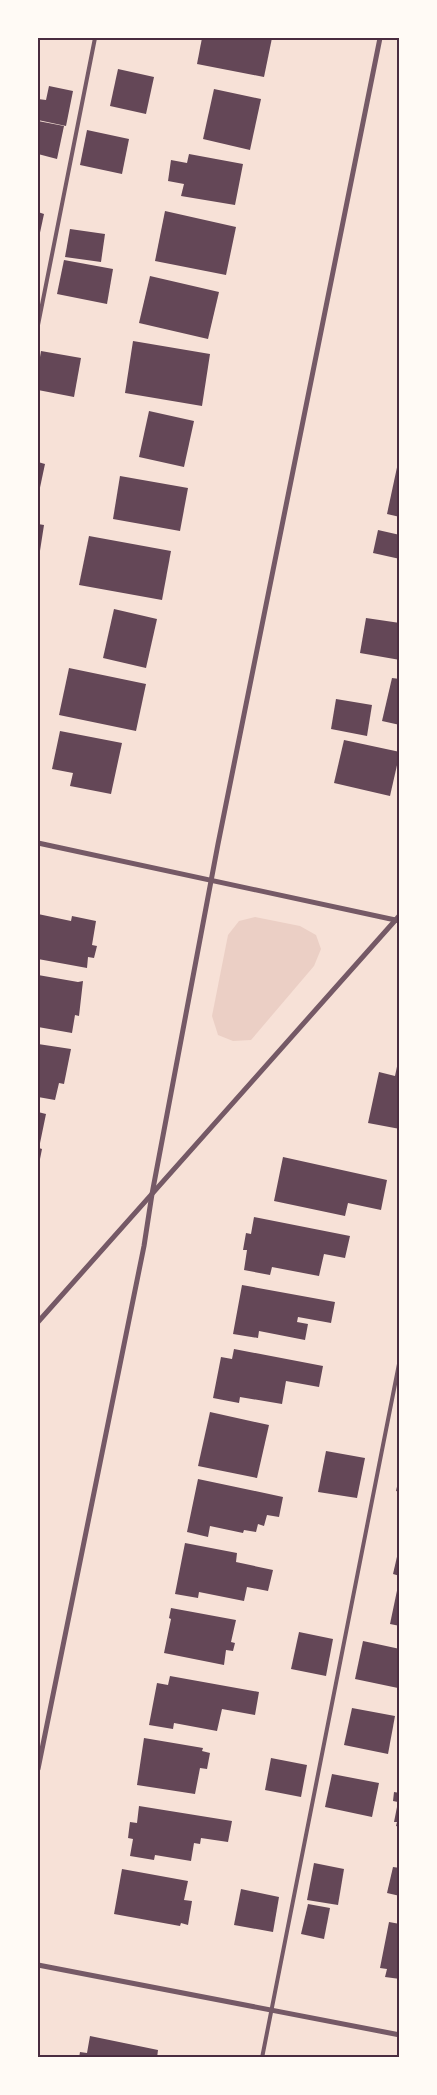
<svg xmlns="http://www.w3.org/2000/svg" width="437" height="2095" font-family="'Golos Text',sans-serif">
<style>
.green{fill:#ebcfc5}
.building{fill:#644757}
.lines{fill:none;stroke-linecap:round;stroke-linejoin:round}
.service{stroke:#755966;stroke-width:4}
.minor{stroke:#755966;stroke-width:5}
.neatline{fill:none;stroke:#4a2c40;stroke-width:2}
</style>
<rect width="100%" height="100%" fill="#f7e1d7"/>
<polygon class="green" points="255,917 300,926 316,935 321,949 314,966 251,1040 233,1041 218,1035 212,1016 228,935 239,921"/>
<g class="building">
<polygon points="202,38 272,38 264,77 197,64"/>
<polygon points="118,69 154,77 146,114 110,106"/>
<polygon points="49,86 73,91 66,126 38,120 38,99 46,100"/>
<polygon points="214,89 261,99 250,150 203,139"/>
<polygon points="38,121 64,126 57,159 38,154"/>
<polygon points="87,130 129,139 122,174 80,165"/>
<polygon points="189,154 243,164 235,205 181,196 184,184 168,181 171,160 187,163"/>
<polygon points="165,211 236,227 226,275 155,261"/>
<polygon points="38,212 44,214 38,242"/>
<polygon points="70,229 105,234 101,262 65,257"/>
<polygon points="64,260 113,269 107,304 57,294"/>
<polygon points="150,276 219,292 208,339 139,323"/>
<polygon points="133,341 210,354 202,406 125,393"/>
<polygon points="41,351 81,358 74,397 38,390 38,369"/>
<polygon points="149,411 194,421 184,467 139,457"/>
<polygon points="399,458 400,458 400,517 387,514"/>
<polygon points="38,462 45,464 38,497"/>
<polygon points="120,476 188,488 180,531 113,519"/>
<polygon points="38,524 44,525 39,557 38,557"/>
<polygon points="378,530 400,535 400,559 373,553"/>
<polygon points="89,536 171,551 162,600 79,585"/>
<polygon points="114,609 157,619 146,668 103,658"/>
<polygon points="366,618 400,623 400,660 360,653"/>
<polygon points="69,668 146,684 136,731 59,715"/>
<polygon points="392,678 400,679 400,725 382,721"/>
<polygon points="336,699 372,705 367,736 331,729"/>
<polygon points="60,731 122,743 111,794 70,786 73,773 52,769"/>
<polygon points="344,740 400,752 390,796 334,783"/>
<polygon points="38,914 71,921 72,916 96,921 92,945 97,946 94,958 88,957 87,968 38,959"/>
<polygon points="38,975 78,982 83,981 79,1016 75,1015 72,1033 38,1027"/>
<polygon points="38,1044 71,1049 64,1084 59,1083 55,1100 38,1097"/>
<polygon points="399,1057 400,1129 368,1123 379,1072 395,1076"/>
<polygon points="38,1112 46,1114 39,1148 42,1149 39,1164 38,1164"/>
<polygon points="283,1157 387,1180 381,1210 348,1203 345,1216 274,1201"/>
<polygon points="254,1217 350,1236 345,1258 324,1254 319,1276 272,1267 270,1275 244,1270 247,1250 243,1250 246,1233 251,1234"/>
<polygon points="242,1285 335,1302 331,1323 298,1317 297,1322 308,1324 305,1340 259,1331 258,1338 233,1334"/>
<polygon points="234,1349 323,1366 319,1387 286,1381 282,1404 240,1397 239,1403 213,1398 221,1357 232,1359"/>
<polygon points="210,1412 269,1425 257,1478 198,1466"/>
<polygon points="326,1451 365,1458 357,1498 318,1492"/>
<polygon points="399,1478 400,1478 400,1492 396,1491"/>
<polygon points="198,1479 283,1497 279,1517 267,1515 264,1526 258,1524 256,1532 244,1530 243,1533 210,1526 208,1537 187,1532"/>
<polygon points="185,1543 237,1553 236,1562 273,1570 268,1591 247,1587 244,1601 199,1592 198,1598 175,1594"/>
<polygon points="399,1548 400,1548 400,1576 393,1574"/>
<polygon points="399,1581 400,1581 400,1626 390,1624"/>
<polygon points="171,1608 236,1620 231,1642 235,1643 233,1651 226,1650 224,1665 164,1653 171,1619 169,1618"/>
<polygon points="299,1632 333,1639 326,1676 291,1669"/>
<polygon points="363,1641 400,1649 398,1688 355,1679"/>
<polygon points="170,1676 259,1692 255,1715 222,1709 217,1731 174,1723 173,1729 149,1725 157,1683 168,1685"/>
<polygon points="352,1708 395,1716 388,1754 344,1745"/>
<polygon points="144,1738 203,1748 202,1751 210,1753 207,1769 200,1768 195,1794 137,1785"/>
<polygon points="271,1758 307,1765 301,1797 265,1790"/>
<polygon points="332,1774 379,1783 372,1817 325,1807"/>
<polygon points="394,1792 400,1793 400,1827 396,1826 397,1822 394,1822 398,1802 393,1801"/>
<polygon points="139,1806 232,1821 228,1842 201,1838 200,1844 194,1843 191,1861 155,1855 154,1860 130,1856 133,1839 128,1838 130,1822 137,1823"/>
<polygon points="314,1863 344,1869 338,1905 307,1900"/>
<polygon points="393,1867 400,1868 400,1896 387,1893"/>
<polygon points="122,1869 188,1881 184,1900 192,1901 188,1925 181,1923 180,1926 114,1914"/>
<polygon points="241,1889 279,1897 273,1932 234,1925"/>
<polygon points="308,1904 330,1908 324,1939 301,1934"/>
<polygon points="389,1922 400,1924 400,1979 385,1977 387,1969 380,1968"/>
<polygon points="90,2036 158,2050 157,2058 79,2058 80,2052 87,2053"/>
</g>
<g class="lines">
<g class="service">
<polyline points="38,325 95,38"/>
<polyline points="262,2058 400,1359"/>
</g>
<g class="minor">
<polyline points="38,843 400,921"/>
<polyline points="38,1322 400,915"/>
<polyline points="38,1769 144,1246 152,1194 218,844 380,38"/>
<polyline points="38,1965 400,2035"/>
</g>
</g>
<rect width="437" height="2095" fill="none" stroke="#fffaf5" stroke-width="78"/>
<rect x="39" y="39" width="359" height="2017" class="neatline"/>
</svg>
